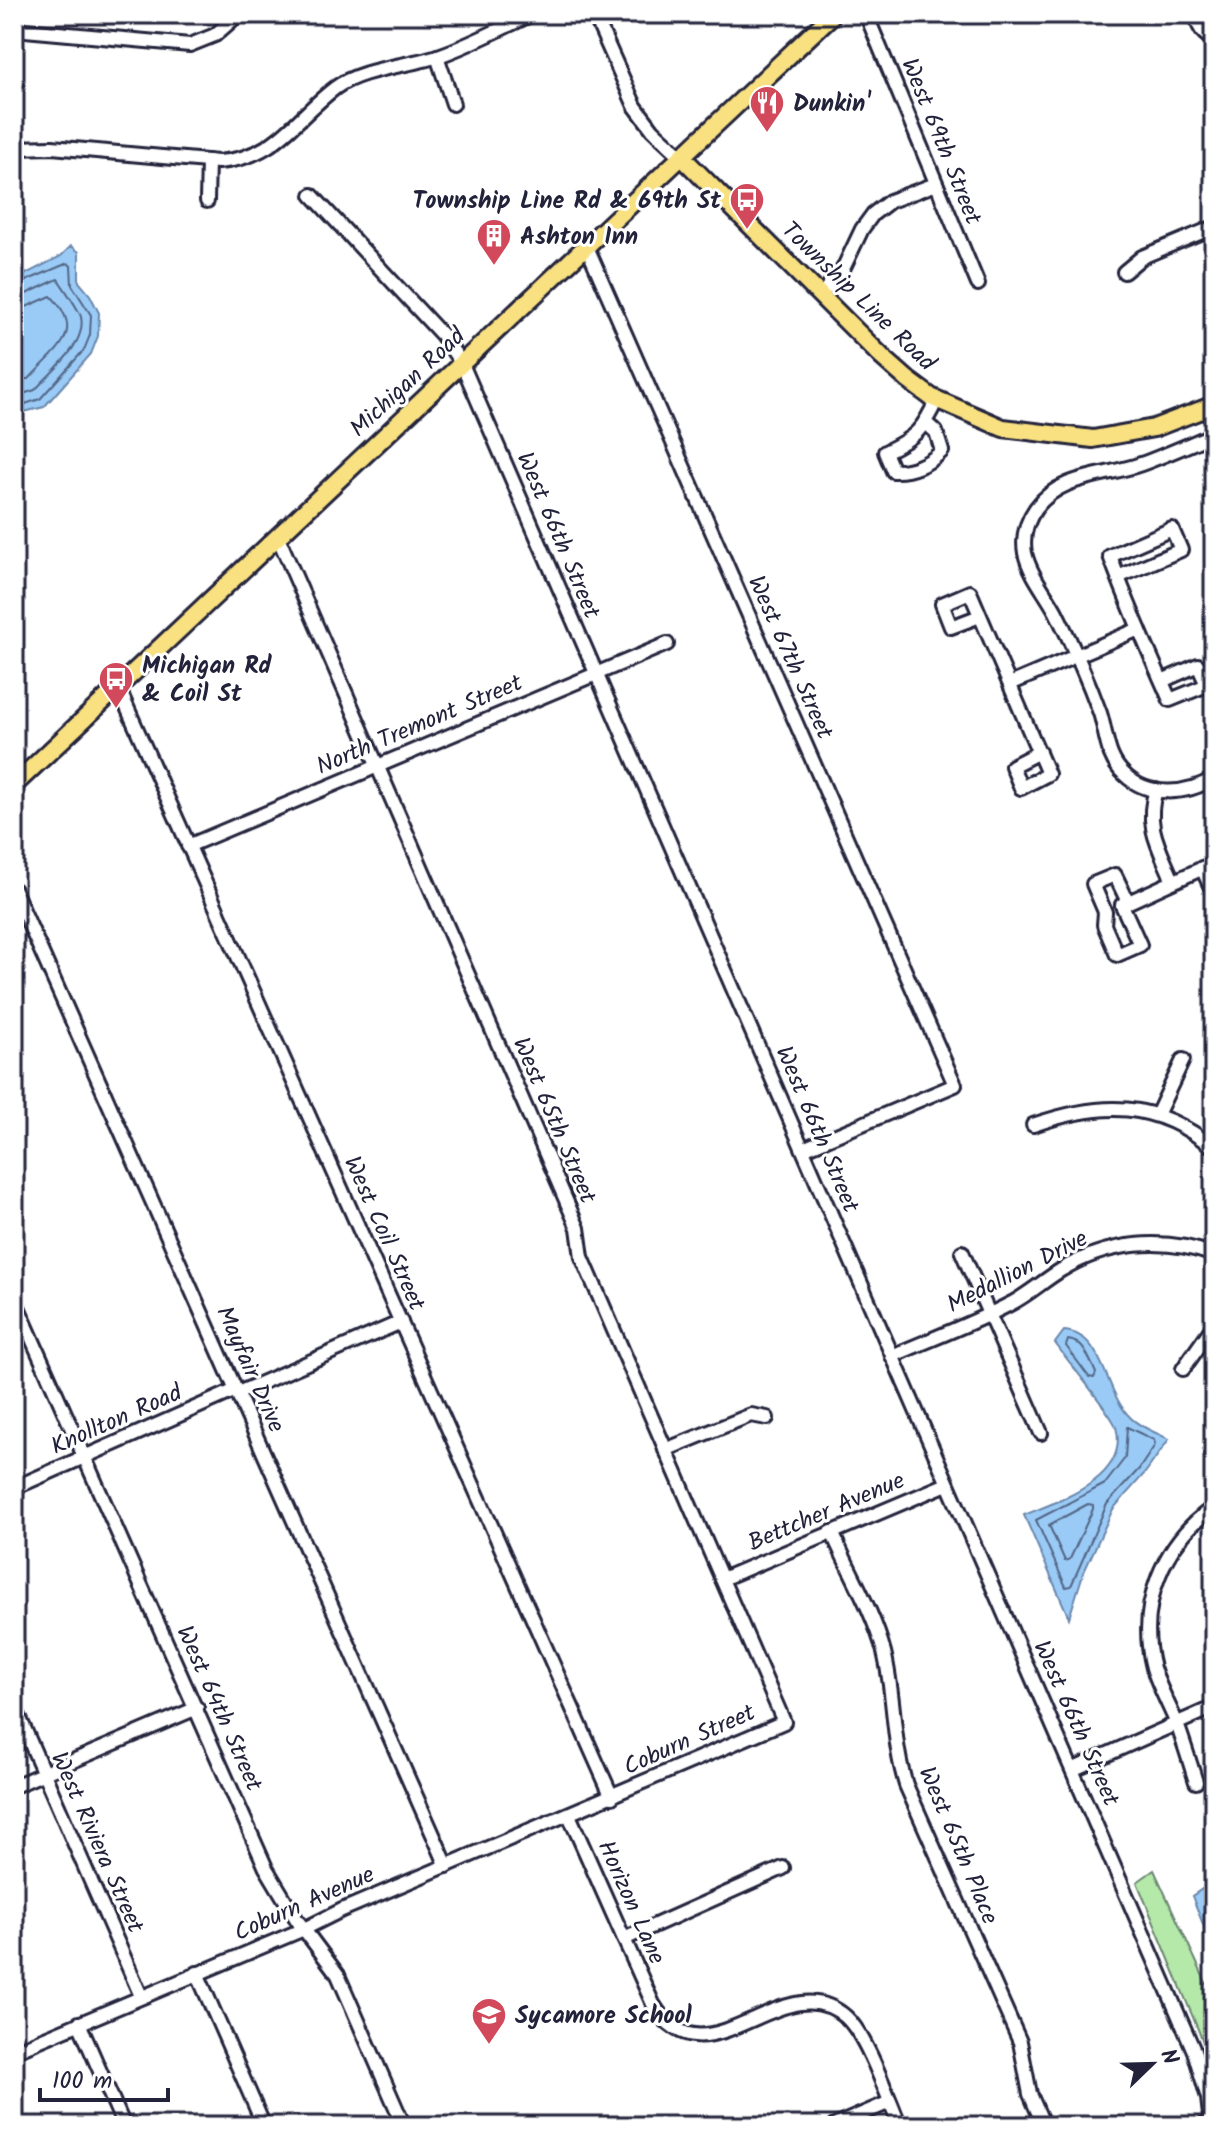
<svg xmlns="http://www.w3.org/2000/svg" width="1228" height="2140" font-family="Kalam,sans-serif">
<style>
.green{fill:#b5e9aa;stroke:#6c8672;stroke-width:2}
.water{fill:#9acbf6;stroke:#6a87ab;stroke-width:2}
.lines{fill:none;stroke-linecap:round;stroke-linejoin:round}
.shore{stroke:#526686;stroke-width:2}
.minor-casing{stroke:#22223b;stroke-width:18}
.major-casing{stroke:#22223b;stroke-width:22}
.minor{stroke:#fff;stroke-width:12}
.major{stroke:#f9e181;stroke-width:16}
.labels{text-anchor:middle;stroke-width:6;stroke-linejoin:round;paint-order:stroke}
.poi-label{font-size:24px;font-weight:bold;fill:#22223b;stroke:#fff;text-anchor:start}
.street-label{font-size:24px;fill:#22223b;stroke:#fff}
</style>
<rect width="100%" height="100%" fill="#fff"/>
<filter id="ink" filterUnits="userSpaceOnUse"><feTurbulence type="fractalNoise" baseFrequency=".0125" numOctaves="2"/><feDisplacementMap in="SourceGraphic" scale="16" xChannelSelector="R" yChannelSelector="G"/><feConvolveMatrix kernelMatrix="1 2 1 2 8 2 1 2 1" color-interpolation-filters="sRGB"/></filter>
<g filter="url(#ink)">
<polygon class="green" points="1154,1870 1214,2000 1214,2068 1137,1882"/>
<g class="water">
<polygon points="71,246 79,252 79,282 90,295 99,313 98,336 91,354 44,407 24,412 14,408 14,280 61,256"/>
<path d="M 1064,1331 C 1105,1334 1104,1392 1130,1417 C 1139,1427 1157,1433 1169,1439 L 1145,1473 L 1113,1509 L 1083,1574 L 1069,1618 L 1024,1515 C 1061,1500 1130,1478 1116,1427 C 1114,1416 1065,1358 1055,1343 Z"/>
<polygon points="1214,1881 1214,1953 1192,1896"/>
</g>
<g class="lines">
<g class="shore">
<polyline points="14,286 68,263 71,266 72,285 91,315 90,335 84,350 40,399 25,404 14,401"/>
<path d="M 14,297 L 24,295 L 58,279 C 63,287 79,309 81,317 C 87,344 51,372 35,390 L 26,393 L 14,391"/>
<path d="M 14,309 L 26,307 L 51,296 C 87,333 56,349 29,379 L 14,379"/>
<path d="M 1068,1340 C 1085,1342 1089,1359 1096,1373 L 1094,1378 L 1089,1377 L 1066,1346 Z"/>
<polygon points="1127,1427 1154,1440 1155,1445 1139,1469 1107,1504 1071,1586 1066,1587 1036,1520 1105,1484 1125,1458"/>
<polygon points="1088,1504 1093,1505 1093,1509 1070,1559 1065,1561 1049,1525"/>
</g>
<defs>
<g id="minor">
<polyline points="594,14 635,106 653,130 682,157"/>
<polyline points="866,14 978,284"/>
<path d="M 1194,14 C 1199,25 1201,35 1214,39"/>
<polyline points="14,29 190,45 215,35 239,14"/>
<polyline points="437,56 453,104"/>
<path d="M 14,148 L 52,147 L 218,162 C 276,158 294,119 335,88 C 361,68 410,66 441,55 C 472,44 502,28 532,14"/>
<polyline points="312,195 442,335 462,364 1194,2051 1208,2098 1211,2124"/>
<polyline points="207,201 208,161"/>
<polyline points="587,247 955,1085 803,1149"/>
<polyline points="1124,272 1142,257 1214,227"/>
<polyline points="821,295 843,269 862,229 873,214 890,201 936,184"/>
<path d="M 926,423 L 936,432 L 942,451 C 929,464 911,472 893,471 L 885,452 C 916,437 923,430 937,399"/>
<path d="M 1214,434 C 1190,444 1166,455 1141,464 C 1105,477 1061,474 1036,508 C 1026,522 1022,536 1025,553 C 1030,575 1046,593 1056,612 C 1072,644 1088,680 1100,713 C 1107,735 1106,757 1124,774 C 1148,798 1187,795 1214,778"/>
<path d="M 1118,577 L 1181,550 L 1172,529 L 1110,556 C 1128,605 1149,653 1170,700 L 1207,685 L 1198,665 L 1162,681"/>
<polyline points="980,616 951,627 942,604 970,592 1048,774 1021,788 1012,766 1039,752"/>
<polyline points="1010,684 1139,629"/>
<polyline points="118,687 612,1797"/>
<path d="M 1156,790 C 1144,826 1160,849 1173,881"/>
<polyline points="188,846 667,644"/>
<polyline points="1202,868 1214,894"/>
<polyline points="14,890 447,1866"/>
<polyline points="1122,905 1140,945 1117,955 1104,925 1105,912 1093,884 1115,875 1128,902"/>
<polyline points="1122,905 1214,863"/>
<polyline points="1157,1115 1183,1060"/>
<path d="M 1033,1125 C 1102,1101 1155,1100 1214,1148"/>
<polyline points="962,1252 1041,1433"/>
<polyline points="14,1298 266,1868 297,1920 338,1975 404,2126"/>
<path d="M 892,1356 C 931,1339 972,1324 1010,1304 C 1028,1295 1043,1281 1061,1270 C 1107,1242 1163,1236 1214,1255"/>
<polyline points="1183,1369 1214,1325"/>
<polyline points="238,1393 401,1322"/>
<polyline points="665,1450 751,1415 767,1418"/>
<polyline points="14,1488 236,1390"/>
<path d="M 832,1532 C 849,1571 873,1611 884,1652 C 895,1696 892,1741 906,1785 L 1020,2042 L 1030,2094 L 1044,2126"/>
<polyline points="722,1579 947,1484"/>
<polyline points="14,1705 141,1996"/>
<polyline points="1074,1769 1214,1707"/>
<path d="M 1196,1782 C 1190,1763 1184,1743 1177,1724 C 1169,1705 1159,1687 1153,1668 C 1137,1606 1162,1543 1214,1507"/>
<polyline points="14,1786 197,1708"/>
<path d="M 569,1815 L 653,2004 C 706,2092 783,1961 846,2017 C 867,2036 888,2098 900,2126"/>
<polyline points="624,1939 783,1868"/>
<polyline points="197,1973 264,2126"/>
<polyline points="79,2023 124,2126"/>
<polyline points="14,2051 304,1929 342,1910 784,1722 582,1257 578,1228 278,537"/>
<polyline points="834,2126 890,2102"/>
</g>
<g id="major">
<polyline points="682,157 882,357 908,380 931,397 1003,428 1093,439 1154,428 1214,405"/>
<polyline points="14,785 833,14"/>
<polyline points="1205,2126 1214,2122"/>
</g>
</defs>
<use href="#minor" class="minor-casing"/>
<use href="#major" class="major-casing"/>
<use href="#minor" class="minor"/>
<use href="#major" class="major"/>
</g>
</g>
<defs>
<symbol id="restaurant-pin" viewBox="-11 -11 22 30"><path d="M0 17L-7.5 6A9.5 9.5 0 1 1 7.5 6Z" fill="#d1495b" stroke="#fff"/><path d="M-5-6h1v4h1v-4h1v4h1v-4h1v5L-1.5 .5V6h-2V.5L-5-1ZM5-6V6H3V1.5H1.5Q1.5-4 5-6Z" fill="#fff"/></symbol>
<symbol id="bus-pin" viewBox="-11 -11 22 30"><path d="M0 17L-7.5 6A9.5 9.5 0 1 1 7.5 6Z" fill="#d1495b" stroke="#fff"/><path d="M-5-6H5V4H4V6H2V4H-2V6H-4V4H-5ZM-3.5-4V0h7V-4ZM-3.5 1.2v1.5H-2V1.2ZM2 1.2v1.5H3.5V1.2Z" fill="#fff"/></symbol>
<symbol id="building-pin" viewBox="-11 -11 22 30"><path d="M0 17L-7.5 6A9.5 9.5 0 1 1 7.5 6Z" fill="#d1495b" stroke="#fff"/><path d="M-4-6H4V6H1V3H-1V6H-4ZM-2.5-4.3h1.7v1.8h-1.7ZM.8-4.3h1.7v1.8H.8ZM-2.5-1h1.7V.8h-1.7ZM.8-1h1.7V.8H.8Z" fill="#fff"/></symbol>
<symbol id="school-pin" viewBox="-11 -11 22 30"><path d="M0 17L-7.5 6A9.5 9.5 0 1 1 7.5 6Z" fill="#d1495b" stroke="#fff"/><path d="M0-5L7-2L0 1L-7-2ZM-4 1L0 2.5L4 1V4Q0 6-4 4Z" fill="#fff"/></symbol>
</defs>
<g fill-rule="evenodd">
<use href="#restaurant-pin" x="747" y="83" width="40" height="54"/>
<use href="#bus-pin" x="727" y="180" width="40" height="54"/>
<use href="#building-pin" x="474" y="216" width="40" height="54"/>
<use href="#bus-pin" x="96" y="659" width="40" height="54"/>
<use href="#school-pin" x="469" y="1995" width="40" height="54"/>
</g>
<g class="labels">
<g class="poi-label">
<text x="793" y="111">Dunkin'</text>
<text x="721" y="208" text-anchor="end">Township Line Rd &amp; 69th St</text>
<text x="520" y="244">Ashton Inn</text>
<text x="142" y="673">Michigan Rd<tspan x="142" dy="28">&amp; Coil St</tspan></text>
<text x="515" y="2023">Sycamore School</text>
</g>
<g class="street-label">
<text transform="translate(942 141) rotate(68)" y="8">West 69th Street</text>
<text transform="translate(859 296) rotate(44)" y="8">Township Line Road</text>
<text transform="translate(407 382) rotate(-43)" y="8">Michigan Road</text>
<text transform="translate(559 535) rotate(67)" y="8">West 66th Street</text>
<text transform="translate(791 657) rotate(66)" y="8">West 67th Street</text>
<text transform="translate(419 724) rotate(-23)" y="8">North Tremont Street</text>
<text transform="translate(555 1120) rotate(67)" y="8">West 65th Street</text>
<text transform="translate(818 1129) rotate(67)" y="8">West 66th Street</text>
<text transform="translate(385 1233) rotate(66)" y="8">West Coil Street</text>
<text transform="translate(1017 1271) rotate(-27)" y="8">Medallion Drive</text>
<text transform="translate(251 1369) rotate(66)" y="8">Mayfair Drive</text>
<text transform="translate(116 1419) rotate(-24)" y="8">Knollton Road</text>
<text transform="translate(826 1511) rotate(-23)" y="8">Bettcher Avenue</text>
<text transform="translate(220 1708) rotate(66)" y="8">West 64th Street</text>
<text transform="translate(1077 1723) rotate(66)" y="8">West 66th Street</text>
<text transform="translate(689 1739) rotate(-24)" y="8">Coburn Street</text>
<text transform="translate(98 1842) rotate(66)" y="8">West Riviera Street</text>
<text transform="translate(959 1845) rotate(67)" y="8">West 65th Place</text>
<text transform="translate(632 1902) rotate(66)" y="8">Horizon Lane</text>
<text transform="translate(304 1903) rotate(-24)" y="8">Coburn Avenue</text>
</g>
</g>
<rect width="1228" height="2140" fill="none" stroke="#fff" stroke-width="48"/>
<rect x="24" y="24" width="1180" height="2092" fill="none" stroke="#22223b" stroke-width="3" filter="url(#ink)"/>
<g transform="translate(1152 2064) rotate(67)" stroke="#ffffff" stroke-width="6" paint-order="stroke">
<path d="M0-6L14 30L0 20L-14 30Z" fill="#22223b"/>
<text y="-12" font-size="22" font-weight="bold" text-anchor="middle" fill="#22223b">N</text>
</g>
<path d="M40 2088v12h128v-12" fill="none" stroke="#22223b" stroke-width="4"/>
<text x="52" y="2088" font-size="24" fill="#22223b" stroke="#ffffff" stroke-width="6" paint-order="stroke">100 m</text>
</svg>
